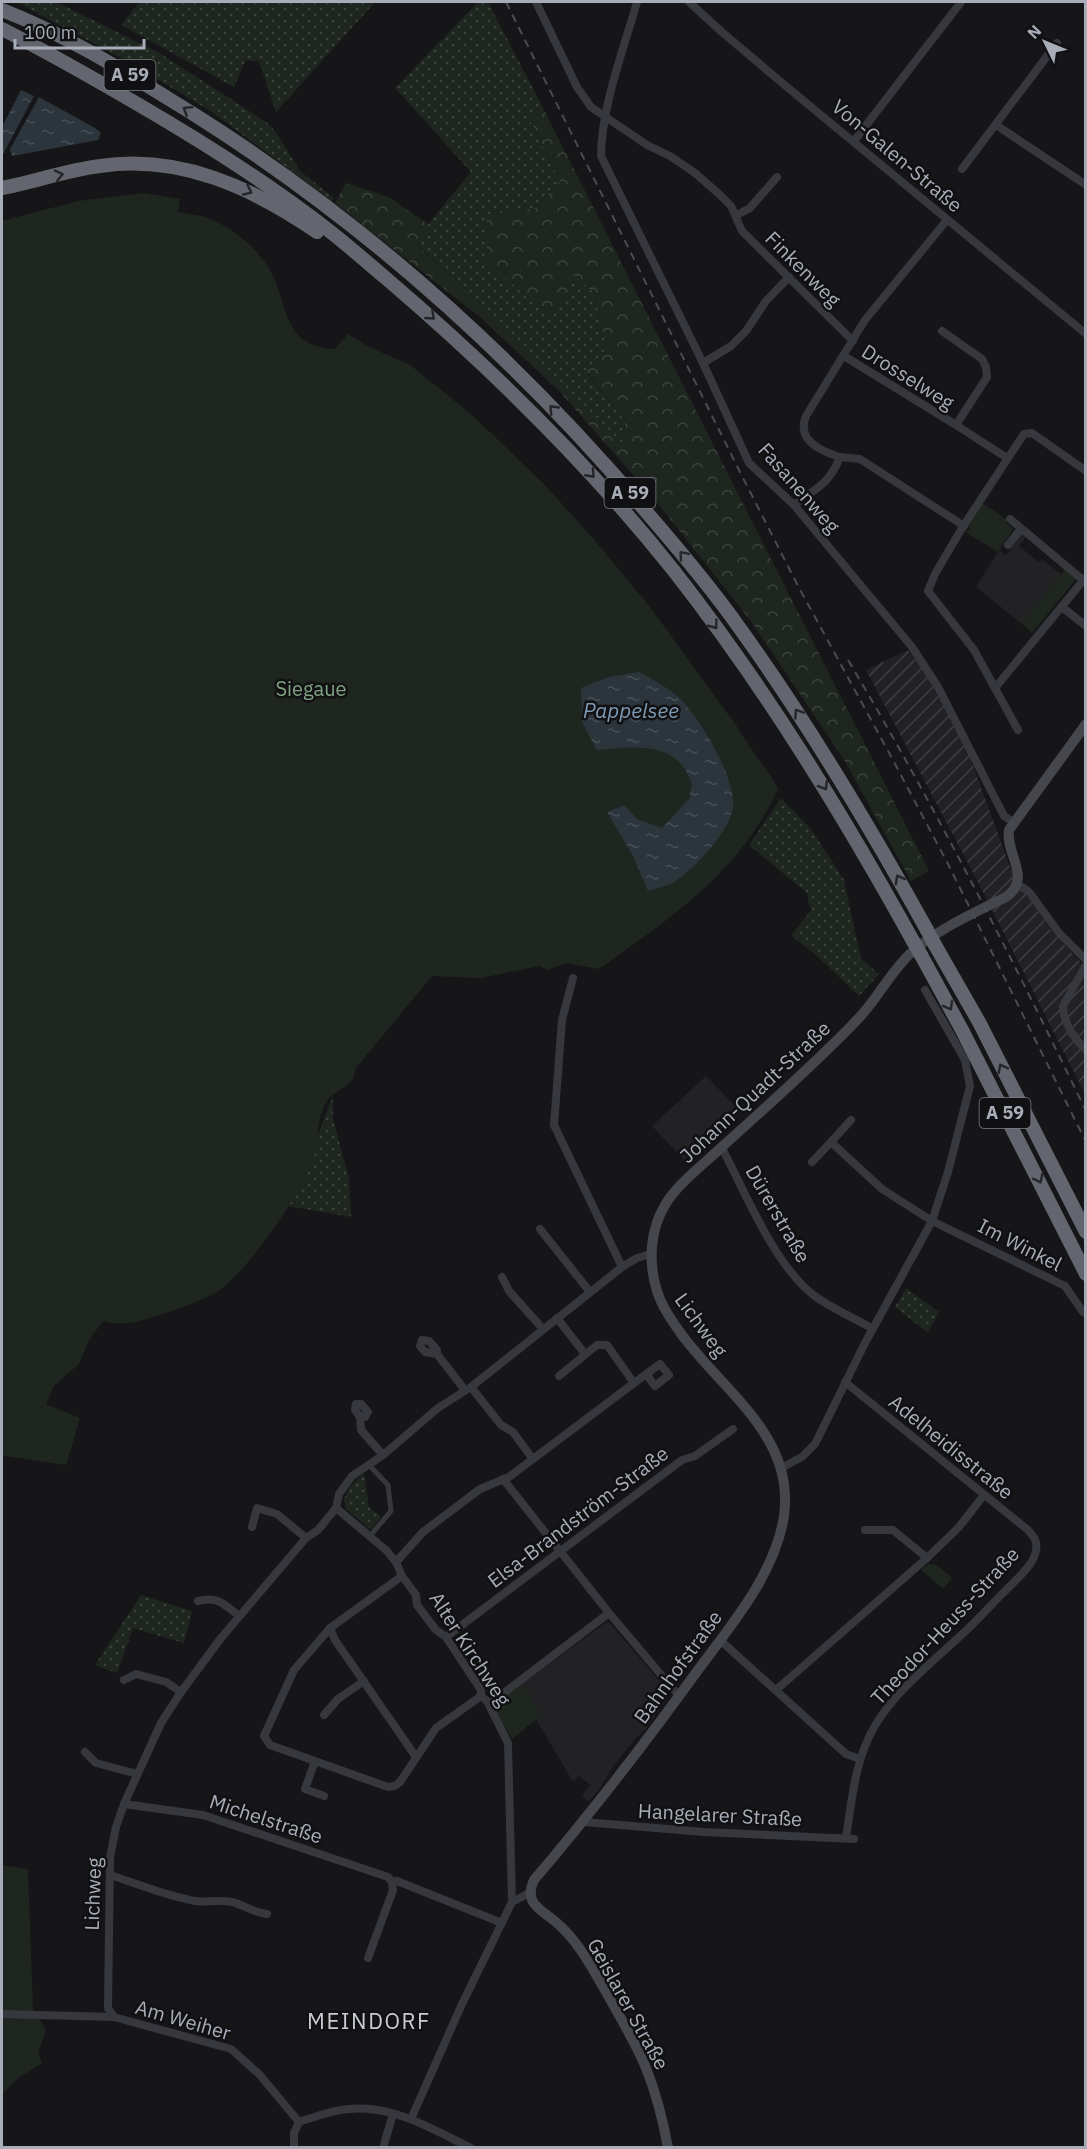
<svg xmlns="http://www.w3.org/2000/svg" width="1087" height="2149" font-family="'IBM Plex Sans',sans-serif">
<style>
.built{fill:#222225}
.industrial{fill:url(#industrial-furrows)}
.grass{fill:url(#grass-dots)}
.forest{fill:url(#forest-crowns)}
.park{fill:#1e261f}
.water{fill:url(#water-ripples)}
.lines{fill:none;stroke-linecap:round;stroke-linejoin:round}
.pedestrian{stroke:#37383d;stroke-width:5}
.minor{stroke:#37383d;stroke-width:8}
.secondary{stroke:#45474d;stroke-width:10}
.motorway{stroke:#63666e;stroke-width:14}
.rail{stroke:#4a4c52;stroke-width:2;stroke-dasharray:8 6;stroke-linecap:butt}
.motorway-bridge{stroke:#63666e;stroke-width:14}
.oneway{stroke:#26262a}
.labels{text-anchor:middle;stroke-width:5;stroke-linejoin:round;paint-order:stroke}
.shield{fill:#111113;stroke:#7b7e86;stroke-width:1.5}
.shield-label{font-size:18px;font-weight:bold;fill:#a8adb8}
.street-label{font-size:20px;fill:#a8adb8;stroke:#111113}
.park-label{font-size:20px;fill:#7fa381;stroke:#111113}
.water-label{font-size:21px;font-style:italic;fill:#7f9bb3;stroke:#111113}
.quarter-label{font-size:22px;letter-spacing:1.5px;fill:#c9ccd4;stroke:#111113}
</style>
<defs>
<pattern id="industrial-furrows" width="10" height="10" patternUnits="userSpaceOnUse" patternTransform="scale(1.5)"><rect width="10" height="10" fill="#222225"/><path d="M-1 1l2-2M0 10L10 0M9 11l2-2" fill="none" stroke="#3f3f43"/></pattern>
<pattern id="grass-dots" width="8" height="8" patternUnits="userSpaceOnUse" patternTransform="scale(1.5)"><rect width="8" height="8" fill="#1e261f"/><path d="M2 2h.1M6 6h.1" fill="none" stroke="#3c433d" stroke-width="1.8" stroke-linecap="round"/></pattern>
<pattern id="forest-crowns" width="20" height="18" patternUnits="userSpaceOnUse" patternTransform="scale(1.5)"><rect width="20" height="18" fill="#1e261f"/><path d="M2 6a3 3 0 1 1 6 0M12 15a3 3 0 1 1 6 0" fill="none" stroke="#3c433d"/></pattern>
<pattern id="water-ripples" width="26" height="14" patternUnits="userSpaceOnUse" patternTransform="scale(1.5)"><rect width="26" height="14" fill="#2c353c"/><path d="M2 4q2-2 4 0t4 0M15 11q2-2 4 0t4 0" fill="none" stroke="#485056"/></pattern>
</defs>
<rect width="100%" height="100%" fill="#161618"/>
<g class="built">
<polygon points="1021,534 1026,537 1019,546 1039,562 1042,559 1061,574 1022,624 976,587 999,550 1006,555"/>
<polygon points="706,1076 741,1112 687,1163 652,1126"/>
<polygon points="608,1621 667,1690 668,1697 646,1729 635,1739 612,1768 599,1790 588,1802 582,1795 590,1785 579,1776 573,1782 536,1719 512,1739 497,1702"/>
</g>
<polygon class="industrial" points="908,650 929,679 964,741 1010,867 1050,929 1085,967 1085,1094 980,886 866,670"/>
<g class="grass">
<polygon points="16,2 56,2 158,52 269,124 279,137 300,171 334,198 332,201 209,110 125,60"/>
<polygon points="139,2 375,2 276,112 259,61 245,61 234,87 121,25"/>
<polygon points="478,2 488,2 542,106 528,117 560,181 535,208 487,215 568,269 594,293 607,348 586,372 625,421 622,443 488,310 417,244 428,224 471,172 395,88"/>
<polygon points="781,798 811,829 844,880 861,959 879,974 859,996 817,956 791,935 812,909 809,905 807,893 749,845"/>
<polygon points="333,1095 333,1119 349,1179 351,1217 288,1206 295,1196"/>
<polygon points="906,1288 939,1312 928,1333 895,1307"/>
<polygon points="364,1473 369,1507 381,1517 371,1530 346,1509 344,1500 349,1488"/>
<polygon points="141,1595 192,1611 184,1643 133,1628 117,1673 95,1665"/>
</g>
<polygon class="forest" points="542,106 929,871 911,881 844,760 750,620 652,496 559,391 481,318 335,203 346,183 389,197 428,224 417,245 488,310 622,443 625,421 586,371 607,348 594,293 568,270 568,299 549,318 487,261 487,215 535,208 560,181 528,116"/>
<g class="park">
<path d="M 144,193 L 180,199 L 178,212 C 188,214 200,215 209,218 C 236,230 263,252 275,280 C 289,316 287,346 335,349 L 348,334 L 367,346 L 410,365 L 471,414 L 542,482 L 592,537 L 650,607 L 738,728 C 750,750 767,767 778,789 C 740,872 671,918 599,969 L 566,963 L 547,970 L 540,966 L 481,978 L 432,976 L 356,1068 C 355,1071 354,1078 351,1081 C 343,1091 329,1092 323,1109 C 316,1126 319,1145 312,1163 C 300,1195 244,1277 215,1293 C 198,1302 178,1309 160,1315 C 140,1321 124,1327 103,1321 L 89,1340 L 79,1364 L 54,1386 L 46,1404 L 80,1418 L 66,1465 L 5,1456 L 2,1458 L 2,221 L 78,201 Z"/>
<polygon points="982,503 1006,519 1006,523 1013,529 998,552 964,531 970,530 969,527 967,527"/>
<polygon points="1065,569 1076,579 1032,633 1022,624"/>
<polygon points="928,1564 937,1565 952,1578 943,1589 921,1570"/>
<polygon points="522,1684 542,1714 512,1739 495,1710 497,1702"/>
<polygon points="2,1865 28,1869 33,2009 46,2030 38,2053 42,2063 18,2078 2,2094"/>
</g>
<g class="water">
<polygon points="21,90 34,96 2,156 2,127"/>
<polygon points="39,97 95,128 101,133 98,140 12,156 10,149"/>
<path d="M 639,672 C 650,678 661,684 671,691 C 695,708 736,776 733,807 C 731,829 694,870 674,882 C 667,886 657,888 648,891 L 633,856 L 607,812 L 624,805 L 637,819 L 662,828 L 689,799 L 692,784 C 689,778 686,769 681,764 C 661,741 624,748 597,750 L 582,722 L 581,688 L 608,677 Z"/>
</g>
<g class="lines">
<polyline class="pedestrian" points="368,1464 388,1485 391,1511 370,1536"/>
<g class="minor">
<polyline points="536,2 577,87 591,107 647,145 670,156 695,173 719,194 731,206 742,231 853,341"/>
<path d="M 637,2 C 624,48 601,108 601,156 L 703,363 L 749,463 L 794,505 L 912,647 L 938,687 L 1004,816 L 1013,822"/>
<polyline points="689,2 723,33 787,87 1086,334"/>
<polyline points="996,125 1086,185"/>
<polyline points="854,141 961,2"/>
<polyline points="962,169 1057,43"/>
<polyline points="737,215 750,208 777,177"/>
<polyline points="844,356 956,425 987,377 986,367 982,359 942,331"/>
<polyline points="703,363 731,346 746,331 766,301 789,277"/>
<polyline points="956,425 1007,458"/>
<polyline points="840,457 860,459 964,526"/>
<path d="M 794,505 C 816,488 829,485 840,457 C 820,451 796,440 806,416 L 865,320 L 947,220"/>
<polyline points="1010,519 1083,580"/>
<polyline points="1008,545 1021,529"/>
<polyline points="1062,607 1086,626"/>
<polyline points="995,688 1086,577"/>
<polyline points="1018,730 974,650 928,591 935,574 962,528 1024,434 1032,433 1086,471"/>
<polyline points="1017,885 1024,888 1030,893 1059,933 1086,960"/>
<path d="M 1086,965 L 1063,1006 C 1063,1022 1074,1039 1086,1050"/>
<polyline points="573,978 562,1020 554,1125 622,1267"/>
<polyline points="831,1142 851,1120"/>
<path d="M 722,1148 C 745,1192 773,1262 812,1294 C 830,1308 853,1317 873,1329"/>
<polyline points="812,1162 831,1142 882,1189 932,1221 1065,1286 1083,1312"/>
<polyline points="540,1229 590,1292"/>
<polyline points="502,1277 509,1291 543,1329"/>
<polyline points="557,1318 585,1354"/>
<polyline points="437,1354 425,1352 420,1346 422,1340 429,1341 437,1350 437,1354 465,1390"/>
<path d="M 845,1382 L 1028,1530 C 1033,1536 1038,1541 1036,1550 C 1034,1566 1014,1581 1003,1593 C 988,1608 974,1624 958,1638 C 929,1665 897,1690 876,1724 C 855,1758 852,1799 846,1838"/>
<polyline points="634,1383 660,1364 669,1375 655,1386 646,1374"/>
<polyline points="471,1387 501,1425 513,1432 532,1458"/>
<polyline points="360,1417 355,1410 356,1404 361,1404 368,1412 365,1417 360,1417 361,1430 383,1455"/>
<polyline points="781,1468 802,1457 815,1444 865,1343 932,1221 948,1172 970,1086 965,1060 925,990"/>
<polyline points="503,1479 609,1613 679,1696"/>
<polyline points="336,1508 386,1550 396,1562 402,1576 416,1595 417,1605 436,1630 446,1637 481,1690 481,1696 487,1701 508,1743 512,1902"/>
<polyline points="252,1527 257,1508 277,1514 306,1538"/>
<polyline points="865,1530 893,1530 927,1558"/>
<polyline points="396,1562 423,1532 480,1489 509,1477 634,1383 607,1345 597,1345 559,1376"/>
<polyline points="402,1576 330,1628 335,1640 416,1757"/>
<path d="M 198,1601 C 218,1596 224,1604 239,1616"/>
<polyline points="330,1628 294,1670 264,1736 270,1745 388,1787 395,1786 400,1782 436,1728 481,1696"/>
<polyline points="446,1637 682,1460 695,1456 733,1429"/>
<polyline points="720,1640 846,1754 860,1759"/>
<polyline points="124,1680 136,1674 166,1682 181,1692"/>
<polyline points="776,1690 927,1558 959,1527 984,1495"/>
<polyline points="491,1708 492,1702 609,1613"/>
<polyline points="324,1715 338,1699 364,1681"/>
<polyline points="85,1752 96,1763 137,1774"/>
<polyline points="315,1761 305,1789 324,1796"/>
<polyline points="124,1804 203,1815 388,1877 392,1882 397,1881 502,1923"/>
<polyline points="583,1822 704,1832 854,1839"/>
<path d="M 110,1875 C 138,1884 166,1896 195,1901 C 207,1903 220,1899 232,1902 C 245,1905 254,1913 267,1914"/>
<polyline points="368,1958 393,1890 392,1882"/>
<polyline points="2,2014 114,2017 231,2049 259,2074 299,2122"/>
<polyline points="114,2017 108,2008 110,1858 116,1827 124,1804 161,1723 181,1692 221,1638 306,1538 318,1530 336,1508 339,1494 352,1476 383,1455 438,1408 471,1387 622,1267 637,1258 651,1254"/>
<polyline points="411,2119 462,2004 512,1902 529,1893"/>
<path d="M 299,2122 C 315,2117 332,2110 349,2109 C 392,2104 434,2130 471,2148"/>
<polyline points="294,2148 294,2133 299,2122"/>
<polyline points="383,2148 393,2114"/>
</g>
<path class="secondary" d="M 668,2148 C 663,2120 656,2093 646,2068 C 635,2041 619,2016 605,1990 C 591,1966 578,1941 557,1923 C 541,1909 523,1904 534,1880 C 592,1812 646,1742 698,1670 C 732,1624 775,1574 784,1516 C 795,1436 724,1392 682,1335 C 672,1321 662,1307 657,1291 C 648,1262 650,1230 665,1205 C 677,1184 705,1163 723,1146 C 768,1105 815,1064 857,1020 C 878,999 891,970 913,951 C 940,928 974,913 1006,897 C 1033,878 1005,854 1009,830 L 1086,724"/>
<g class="motorway">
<path d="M 2,10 C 70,36 133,77 195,115 C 366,223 519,361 649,515 C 681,552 713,590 741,630 C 810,726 870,827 927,930"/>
<path d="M 2,29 C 47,52 91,77 134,102 C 203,142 270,184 332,233 C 351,248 369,264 388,280 C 492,369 589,464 674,571 C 765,687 842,813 913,941"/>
<path d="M 2,188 C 34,182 67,170 100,166 C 180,154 253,188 317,232"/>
<polyline points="935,945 979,1022 1086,1232"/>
<polyline points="921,955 962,1030 1086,1274"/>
</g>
<g class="rail">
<polyline points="506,2 741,474 797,584 894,762 949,866 1086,1142"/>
<path d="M 848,660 C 935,806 1012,958 1086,1111"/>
</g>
<g class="motorway-bridge">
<polyline points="927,930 935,945"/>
<polyline points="913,941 921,955"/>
</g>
</g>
<defs><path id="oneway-chevron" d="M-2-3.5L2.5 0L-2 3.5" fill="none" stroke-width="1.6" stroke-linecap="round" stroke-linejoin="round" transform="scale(1.5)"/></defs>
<g class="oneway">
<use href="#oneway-chevron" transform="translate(187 110) rotate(-148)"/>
<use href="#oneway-chevron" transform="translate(59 175) rotate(-13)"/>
<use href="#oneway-chevron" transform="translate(248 191) rotate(25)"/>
<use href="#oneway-chevron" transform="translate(431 316) rotate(41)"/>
<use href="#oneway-chevron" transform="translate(553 409) rotate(-134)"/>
<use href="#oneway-chevron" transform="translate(591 474) rotate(48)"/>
<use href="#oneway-chevron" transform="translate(683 555) rotate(-130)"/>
<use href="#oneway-chevron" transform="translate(714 625) rotate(53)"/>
<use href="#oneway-chevron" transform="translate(798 713) rotate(-124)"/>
<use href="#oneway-chevron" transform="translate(824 786) rotate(59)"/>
<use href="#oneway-chevron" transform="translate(899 879) rotate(-119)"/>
<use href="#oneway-chevron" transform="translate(949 1006) rotate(61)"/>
<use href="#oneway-chevron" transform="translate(1002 1068) rotate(-117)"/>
<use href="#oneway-chevron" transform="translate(1039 1179) rotate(63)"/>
</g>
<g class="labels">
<g class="shield">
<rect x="104.5" y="60" width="51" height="30" rx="4.5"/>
<rect x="604.5" y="478" width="51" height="30" rx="4.5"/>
<rect x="979.5" y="1098" width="51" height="30" rx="4.5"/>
</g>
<g class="shield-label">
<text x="130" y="81">A 59</text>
<text x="630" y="499">A 59</text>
<text x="1005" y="1119">A 59</text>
</g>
<g class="street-label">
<text transform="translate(897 156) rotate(40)" y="7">Von-Galen-Straße</text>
<text transform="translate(803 269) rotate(45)" y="7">Finkenweg</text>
<text transform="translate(908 377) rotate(32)" y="7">Drosselweg</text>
<text transform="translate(799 488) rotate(49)" y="7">Fasanenweg</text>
<text transform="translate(755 1092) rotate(-43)" y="7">Johann-Quadt-Straße</text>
<text transform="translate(778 1214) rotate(60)" y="7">Dürerstraße</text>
<text transform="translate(1020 1245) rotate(27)" y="7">Im Winkel</text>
<text transform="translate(701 1325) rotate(54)" y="7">Lichweg</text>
<text transform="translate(951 1447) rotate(39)" y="7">Adelheidisstraße</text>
<text transform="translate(578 1517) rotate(-37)" y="7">Elsa-Brandström-Straße</text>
<text transform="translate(945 1626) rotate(-47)" y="7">Theodor-Heuss-Straße</text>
<text transform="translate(470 1649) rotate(57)" y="7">Alter Kirchweg</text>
<text transform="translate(678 1667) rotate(-54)" y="7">Bahnhofstraße</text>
<text transform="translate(720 1815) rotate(3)" y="7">Hangelarer Straße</text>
<text transform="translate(266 1819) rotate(18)" y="7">Michelstraße</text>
<text transform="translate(93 1894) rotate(-88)" y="7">Lichweg</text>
<text transform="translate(628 2004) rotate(61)" y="7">Geislarer Straße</text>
<text transform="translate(183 2020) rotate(16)" y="7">Am Weiher</text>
</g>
<g class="park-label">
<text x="311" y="696">Siegaue</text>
</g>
<g class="water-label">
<text x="631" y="718">Pappelsee</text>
</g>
<g class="quarter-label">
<text x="369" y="2029">MEINDORF</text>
</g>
</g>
<rect width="1087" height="2149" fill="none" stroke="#a8adb8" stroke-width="6"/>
<g transform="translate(1045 42) rotate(313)" stroke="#111113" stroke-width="4.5" paint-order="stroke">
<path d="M0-4.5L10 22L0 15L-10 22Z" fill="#a8adb8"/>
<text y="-9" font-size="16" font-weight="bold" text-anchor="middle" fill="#a8adb8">N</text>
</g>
<path d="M15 39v9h129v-9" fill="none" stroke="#a8adb8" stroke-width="3"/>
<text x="24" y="39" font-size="18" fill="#a8adb8" stroke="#111113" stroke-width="4.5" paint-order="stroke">100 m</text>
</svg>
